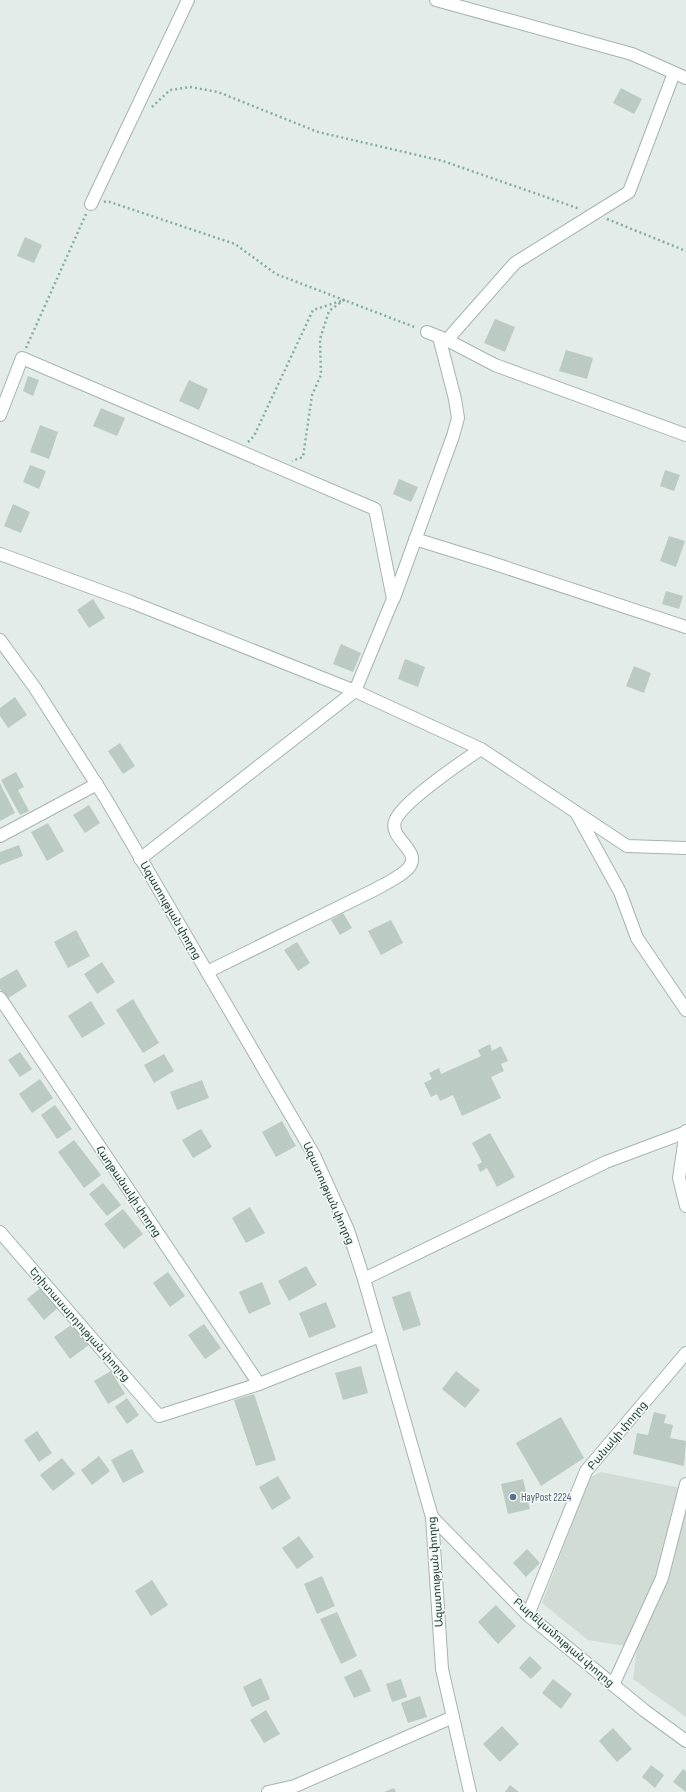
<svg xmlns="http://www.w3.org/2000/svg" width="686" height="1792" font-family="'Sofia Sans Condensed','Noto Sans Armenian',sans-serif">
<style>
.built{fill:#d1dcd7}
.building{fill:#bbcac3}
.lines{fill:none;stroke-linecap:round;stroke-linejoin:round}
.minor-casing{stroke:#a6b4af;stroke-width:14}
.path{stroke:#85aea0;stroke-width:2.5;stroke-dasharray:2 3;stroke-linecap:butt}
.minor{stroke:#fff;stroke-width:12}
.service-dot{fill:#5c6f8a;stroke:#f3f9f6;stroke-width:1.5}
.labels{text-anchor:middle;stroke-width:3;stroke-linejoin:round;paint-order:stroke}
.street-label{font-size:11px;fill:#233c35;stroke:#f3f9f6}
.service-label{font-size:11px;fill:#4e5e75;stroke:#f3f9f6;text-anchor:start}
</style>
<rect width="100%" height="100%" fill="#e3ece8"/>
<polygon class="built" points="601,1472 686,1489 686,1717 633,1679 637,1648 588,1640 542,1603 590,1477"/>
<g class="building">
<polygon points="621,88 642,99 634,114 613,103"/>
<polygon points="25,237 42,245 34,263 17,256"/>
<polygon points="495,319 515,327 505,352 484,343"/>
<polygon points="566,350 593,358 587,379 559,371"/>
<polygon points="28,376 39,380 33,396 23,391"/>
<polygon points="189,380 208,389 199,410 179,401"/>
<polygon points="101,408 125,418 117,436 93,426"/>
<polygon points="40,425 58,432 49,459 30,452"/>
<polygon points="30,465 46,471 39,489 23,482"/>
<polygon points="665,470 680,475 674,491 660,486"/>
<polygon points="399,479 418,487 411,502 393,494"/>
<polygon points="13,504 30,512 21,533 4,526"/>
<polygon points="669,536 685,541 676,567 660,561"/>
<polygon points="666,591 683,596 679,609 662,604"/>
<polygon points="93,599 105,618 89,628 77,610"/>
<polygon points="341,644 361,653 353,672 333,664"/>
<polygon points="405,659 425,667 418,687 398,679"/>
<polygon points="634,666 651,673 644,693 626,686"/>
<polygon points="15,697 27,715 8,728 0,716 0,708"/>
<polygon points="120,743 135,766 123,774 108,751"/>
<polygon points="16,772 24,787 18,790 29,811 20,815 1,780"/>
<polygon points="0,783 15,813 0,821"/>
<polygon points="89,805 100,823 85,833 73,815"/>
<polygon points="48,823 64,851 47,861 31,832"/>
<polygon points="19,845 23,856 0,865 0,852"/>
<polygon points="343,913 352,928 340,935 331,920"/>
<polygon points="391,920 403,943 381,955 368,931"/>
<polygon points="76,930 90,956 68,968 54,942"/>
<polygon points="297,942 310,963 298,971 284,950"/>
<polygon points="102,962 115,982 97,994 84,974"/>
<polygon points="17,969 27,986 7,999 0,989 0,979"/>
<polygon points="133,999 159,1043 143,1053 116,1010"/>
<polygon points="91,1001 105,1024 82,1038 68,1016"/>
<polygon points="490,1044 492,1051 501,1046 508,1061 501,1064 504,1071 491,1077 501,1098 462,1116 453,1095 440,1101 437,1094 431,1097 424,1083 432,1079 429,1073 439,1068 441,1074 481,1056 478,1050"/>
<polygon points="20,1052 32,1069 20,1077 8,1060"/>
<polygon points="164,1054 174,1071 154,1083 144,1065"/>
<polygon points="40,1079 53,1098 32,1113 19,1094"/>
<polygon points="202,1080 209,1098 177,1110 170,1092"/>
<polygon points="55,1105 72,1129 57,1139 41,1115"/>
<polygon points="282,1121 296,1146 276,1157 262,1132"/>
<polygon points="201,1129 212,1147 193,1158 182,1140"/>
<polygon points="490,1133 515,1177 497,1187 487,1168 480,1172 477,1165 482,1162 472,1143"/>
<polygon points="74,1140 101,1175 84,1188 58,1152"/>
<polygon points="103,1183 121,1205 107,1216 89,1194"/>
<polygon points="250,1207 265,1233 246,1243 232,1218"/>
<polygon points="123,1209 143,1234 124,1249 104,1224"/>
<polygon points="306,1266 317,1285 289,1301 278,1281"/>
<polygon points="168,1272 185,1296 170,1307 153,1283"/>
<polygon points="262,1282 271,1304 249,1314 239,1292"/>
<polygon points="43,1286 60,1306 44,1320 27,1299"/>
<polygon points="410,1291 421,1325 403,1331 392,1297"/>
<polygon points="326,1302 336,1327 309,1338 299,1313"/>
<polygon points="74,1323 90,1344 70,1359 54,1337"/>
<polygon points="204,1324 221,1348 205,1359 188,1335"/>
<polygon points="361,1366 368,1393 343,1400 335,1373"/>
<polygon points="111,1371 125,1394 108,1404 94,1381"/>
<polygon points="456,1371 480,1390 465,1408 442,1389"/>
<polygon points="254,1394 276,1460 256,1466 234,1400"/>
<polygon points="127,1398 139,1415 127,1424 115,1407"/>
<polygon points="654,1412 666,1415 664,1423 673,1425 670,1438 686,1441 684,1466 633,1454 637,1433 648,1435"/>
<polygon points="561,1417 584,1458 541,1486 516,1443"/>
<polygon points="37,1431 52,1453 39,1462 24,1440"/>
<polygon points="132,1449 144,1472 123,1483 111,1460"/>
<polygon points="99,1456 110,1471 92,1485 81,1470"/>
<polygon points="62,1458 75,1474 53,1491 40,1475"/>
<polygon points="278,1476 291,1498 272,1510 259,1487"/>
<polygon points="523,1479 530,1509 508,1514 501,1484"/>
<polygon points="299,1536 314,1557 297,1569 282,1548"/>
<polygon points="527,1549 540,1563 526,1577 513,1563"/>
<polygon points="322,1576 335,1606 317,1614 304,1584"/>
<polygon points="152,1580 168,1605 151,1616 135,1591"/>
<polygon points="496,1605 516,1626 498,1644 478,1622"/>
<polygon points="337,1612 357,1656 341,1664 320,1619"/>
<polygon points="530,1656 542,1668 531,1679 519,1668"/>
<polygon points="361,1669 371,1691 354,1698 344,1677"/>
<polygon points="261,1678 270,1699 252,1707 243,1687"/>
<polygon points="401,1679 407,1697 392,1702 386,1684"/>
<polygon points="553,1679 572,1694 561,1709 542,1693"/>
<polygon points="420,1696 427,1717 408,1723 401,1703"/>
<polygon points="266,1710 280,1734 264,1743 250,1720"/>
<polygon points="502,1726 519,1744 500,1762 483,1744"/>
<polygon points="613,1728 632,1749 617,1762 599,1741"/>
<polygon points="651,1765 664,1775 655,1788 642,1777"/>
<polygon points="683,1769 686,1771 686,1792 673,1782"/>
<polygon points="510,1785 519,1792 505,1792"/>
<polygon points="394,1788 396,1792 384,1792"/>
</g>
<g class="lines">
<defs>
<g id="minor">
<polyline points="436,0 632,54 686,78"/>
<polyline points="91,204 188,0"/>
<polyline points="427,332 447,340 495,365 686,435"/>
<polyline points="447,340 515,263 629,192 674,73"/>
<polyline points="0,415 22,358 375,509 393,599 355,691 140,859"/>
<polyline points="415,539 489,562 686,627"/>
<polyline points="0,554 131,602 355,691 481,749 627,846 686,848"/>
<polyline points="394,598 453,436 458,418 455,399 439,337"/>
<polyline points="0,640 35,688 106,799 314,1155 348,1230 364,1279 432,1517 442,1669 470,1792"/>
<polyline points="577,814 620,892 637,938 686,1010"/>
<polyline points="0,836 97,784"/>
<path d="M 207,972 L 376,889 C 385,884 395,879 403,873 C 430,853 388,841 395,821 C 401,803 463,761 481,749"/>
<polyline points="0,998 259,1384"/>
<polyline points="686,1131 679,1178 686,1206"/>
<polyline points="0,1232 159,1416 259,1384 380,1336"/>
<polyline points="364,1279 606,1162 686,1132"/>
<polyline points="432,1517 528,1615 645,1711 686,1741"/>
<polyline points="528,1615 586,1471 686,1353"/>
<polyline points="613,1685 662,1578 686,1484"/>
<polyline points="268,1792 295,1786 453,1717"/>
</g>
</defs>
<use href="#minor" class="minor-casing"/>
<g class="path">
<polyline points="152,107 170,90 190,87 218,92 318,132 443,161 580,209"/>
<polyline points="104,202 107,201 235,244 276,274 417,328"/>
<polyline points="607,219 686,251"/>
<polyline points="26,348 86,214"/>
<polyline points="248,442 254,436 313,310 344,300 329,311 320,339 321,375 312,395 303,457 292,461"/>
</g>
<use href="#minor" class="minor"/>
</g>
<circle class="service-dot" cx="513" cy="1497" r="4"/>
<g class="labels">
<g class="street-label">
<text transform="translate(171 910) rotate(60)" y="4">Ազատության փողոց</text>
<text transform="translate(129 1191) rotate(56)" y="4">Հաղթանակի փողոց</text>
<text transform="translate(329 1193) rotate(66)" y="4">Ազատության փողոց</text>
<text transform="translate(80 1324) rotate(49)" y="4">Երիտասարդության փողոց</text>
<text transform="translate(617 1435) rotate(-50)" y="4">Բանակի փողոց</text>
<text transform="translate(435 1572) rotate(-94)" y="4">Ազատության փողոց</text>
<text transform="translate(564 1642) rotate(41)" y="4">Բարեկամության փողոց</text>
</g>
<g class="service-label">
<text x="521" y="1501">HayPost 2224</text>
</g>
</g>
</svg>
